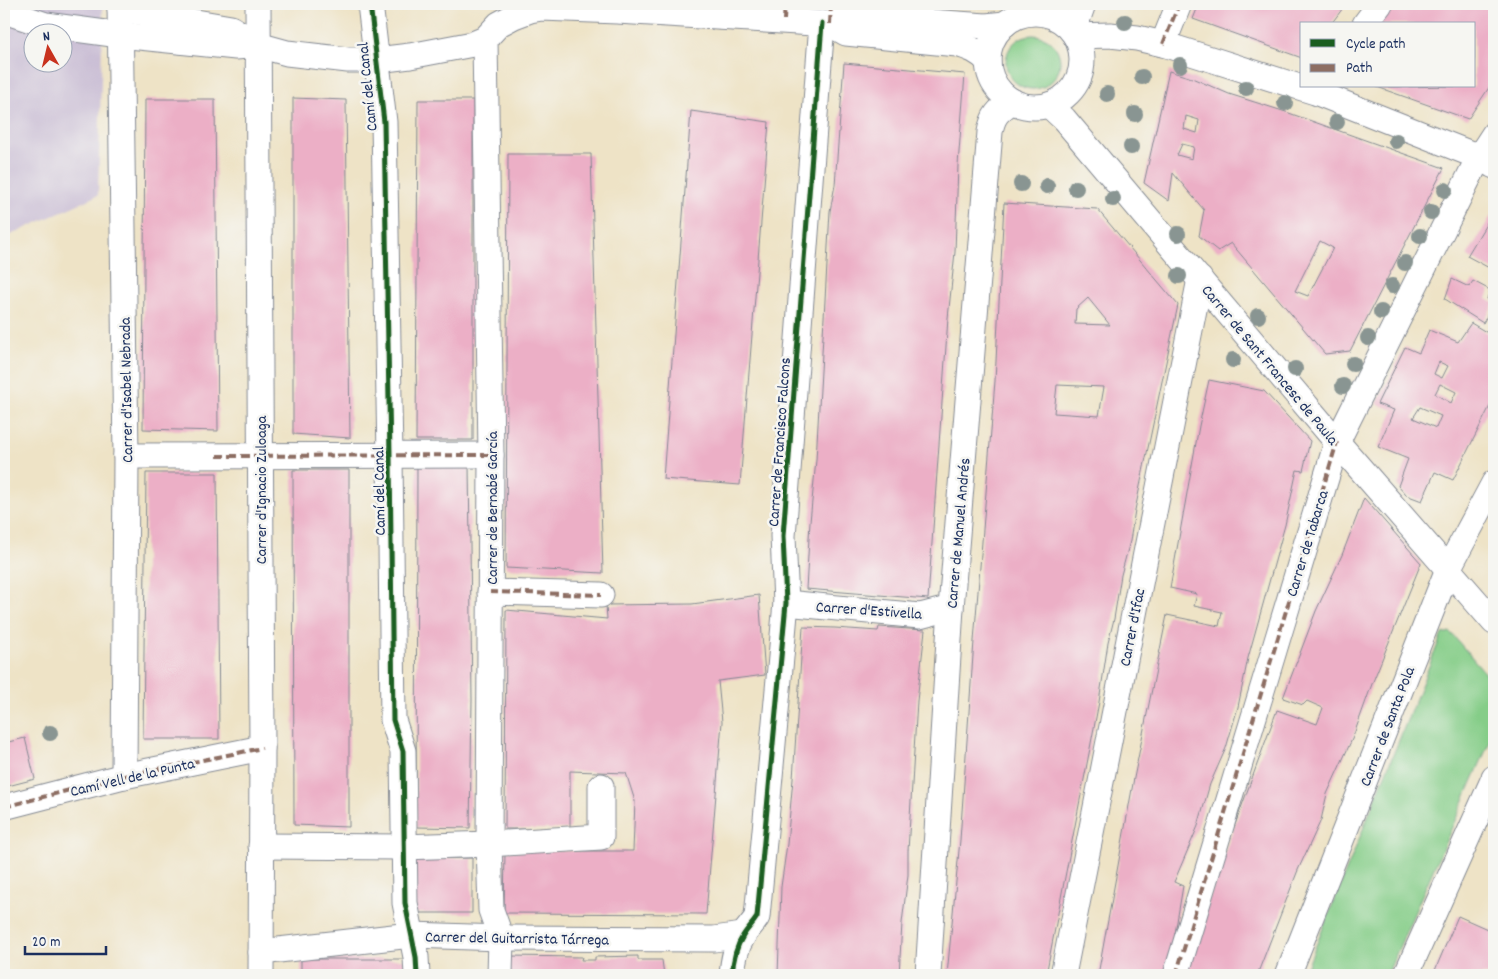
<svg xmlns="http://www.w3.org/2000/svg" width="1498" height="979" font-family="Dekko,sans-serif">
<style>
.industrial{fill:#cbbfd5;fill-rule:evenodd}
.green{fill:#85cd88;stroke:#507e73}
.building{fill:#ecafc6;fill-rule:evenodd}
.lines{fill:none;stroke-linecap:round;stroke-linejoin:round}
.street-casing{stroke:#848992;stroke-width:27}
.street{stroke:#fff;stroke-width:25}
.quiet{stroke:#8d6e63;stroke-width:4;stroke-dasharray:8 4;stroke-linecap:butt}
.cycleway-casing{stroke:#f6f6f2;stroke-width:8}
.cycleway{stroke:#1b5e20;stroke-width:5}
.tree{fill:#899592}
.labels{text-anchor:middle;stroke-width:5;stroke-linejoin:round;paint-order:stroke}
.street-label{font-size:16px;fill:#1b2f5e;stroke:#f6f6f2}
</style>
<rect width="100%" height="100%" fill="#f6f6f2"/>
<filter id="ink" filterUnits="userSpaceOnUse"><feTurbulence type="fractalNoise" baseFrequency=".02" numOctaves="2"/><feDisplacementMap in="SourceGraphic" scale="10" xChannelSelector="R" yChannelSelector="G"/><feConvolveMatrix kernelMatrix="1 2 1 2 8 2 1 2 1" color-interpolation-filters="sRGB"/></filter>
<filter id="wash" filterUnits="userSpaceOnUse"><feTurbulence type="fractalNoise" baseFrequency=".0096" numOctaves="4" result="noise"/><feDisplacementMap in="SourceGraphic" scale="20" xChannelSelector="R" yChannelSelector="G"/><feGaussianBlur stdDeviation="1.12" result="paint"/><feColorMatrix in="noise" values="0 0 0 0 0 0 0 0 0 0 0 0 0 0 0 0 0 1.4 0 .05"/><feComposite in="paint" operator="in"/></filter>
<g filter="url(#wash)">
<rect width="100%" height="100%" fill="#eee3c6"/>
<path class="industrial" d="M 4,4 L 103,4 L 98,195 L 4,238 ZM 32,32 L 62,32 L 62,62 L 32,62 Z"/>
<g class="green">
<circle cx="1033" cy="62" r="27"/>
<polygon points="1450,632 1494,683 1494,732 1387,975 1304,975 1442,634"/>
</g>
<g id="blocks">
<g class="building">
<polygon points="1199,4 1346,4 1331,24 1302,24 1302,58 1193,19"/>
<polygon points="1389,4 1494,4 1494,80 1468,119 1377,87 1474,86 1474,24 1375,24"/>
<polygon points="844,63 965,74 958,165 955,252 948,318 928,599 806,589 810,522 816,460 830,211 835,185"/>
<path d="M 1169,71 L 1192,78 L 1229,94 L 1286,112 L 1444,168 L 1350,351 L 1325,354 L 1231,243 L 1218,251 L 1199,236 L 1204,210 L 1173,173 L 1169,201 L 1144,183 ZM 1186,116 L 1199,120 L 1197,133 L 1184,129 ZM 1182,144 L 1194,147 L 1192,159 L 1177,155 ZM 1320,241 L 1333,248 L 1308,296 L 1295,291 Z"/>
<polygon points="293,98 346,100 350,438 293,434"/>
<polygon points="145,99 215,99 218,431 143,429"/>
<polygon points="418,100 473,100 473,440 416,440"/>
<polygon points="691,111 769,122 740,485 663,479"/>
<polygon points="508,154 591,154 603,573 506,568"/>
<path d="M 1004,203 L 1097,209 L 1178,305 L 1135,510 L 1130,541 L 1121,575 L 1114,619 L 1108,643 L 1099,702 L 1046,975 L 947,975 L 960,840 L 974,641 L 995,381 ZM 1088,298 L 1110,325 L 1075,324 L 1076,309 ZM 1057,385 L 1104,387 L 1099,416 L 1054,413 Z"/>
<polygon points="1494,211 1494,267 1493,270 1467,256"/>
<polygon points="1452,279 1469,287 1473,281 1490,290 1487,299 1494,303 1483,323 1445,299"/>
<path d="M 1471,323 L 1491,335 L 1494,330 L 1494,398 L 1453,480 L 1435,472 L 1422,501 L 1406,495 L 1398,486 L 1408,459 L 1378,447 L 1394,410 L 1377,404 L 1405,347 L 1419,353 L 1429,330 L 1458,342 ZM 1439,362 L 1448,366 L 1442,378 L 1434,374 ZM 1440,384 L 1456,392 L 1451,403 L 1435,394 ZM 1420,407 L 1441,416 L 1436,428 L 1413,418 Z"/>
<polygon points="1209,380 1264,391 1310,441 1303,471 1297,470 1285,525 1248,658 1238,707 1226,748 1210,784 1198,826 1174,882 1183,886 1171,957 1166,975 1098,975 1134,778 1167,615 1219,626 1222,612 1194,606 1197,594 1170,588 1199,426"/>
<polygon points="417,465 469,465 472,700 470,828 416,827"/>
<polygon points="293,470 349,470 349,827 294,825"/>
<polygon points="146,473 217,473 219,739 143,739"/>
<polygon points="1364,498 1421,563 1372,684 1353,737 1327,794 1321,820 1298,870 1257,975 1183,975 1229,841 1277,710 1317,724 1323,708 1307,701 1303,705 1283,698 1316,611 1342,555"/>
<polygon points="759,595 765,675 718,681 722,722 706,914 504,913 505,851 633,851 635,801 626,773 570,771 570,829 505,829 506,610 607,619 606,605 692,604"/>
<polygon points="803,627 835,628 878,631 879,627 925,630 917,701 908,851 908,875 902,923 899,975 778,975 781,887 787,844 793,779"/>
<polygon points="25,738 35,779 4,787 4,743"/>
<polygon points="472,858 472,913 415,913 412,859"/>
<polygon points="1458,916 1494,932 1494,975 1433,975"/>
<polygon points="508,956 582,957 581,960 595,960 595,957 638,956 638,960 662,960 664,975 508,975"/>
<polygon points="301,959 405,959 406,975 301,975"/>
</g>
</g>
</g>
<g filter="url(#ink)">
<use href="#blocks" fill-opacity="0" stroke="#848992" stroke-width="1"/>
<g class="lines">
<defs>
<g id="street">
<polyline points="120,4 126,456 124,776"/>
<polyline points="258,4 262,748 261,975"/>
<polyline points="370,4 384,122 390,456 393,720 403,751 405,903 416,957 417,975"/>
<path d="M 120,9 L 231,28 L 258,45 L 287,53 L 348,60 L 377,60 L 410,56 L 473,44 L 485,39 L 499,24 L 514,16 L 530,10 L 542,8 L 617,11 L 830,24 L 846,33 L 957,44 C 970,48 978,51 988,61"/>
<polyline points="4,11 46,25 120,35 236,47 258,45"/>
<circle cx="1035" cy="60" r="47"/>
<polyline points="830,24 845,16 986,26 1005,24"/>
<polyline points="1365,24 1380,4"/>
<polyline points="1073,32 1083,4"/>
<polyline points="1076,36 1110,35 1137,38 1163,44 1315,92 1479,157 1494,166"/>
<polyline points="485,39 491,455 489,844 491,910 501,938 500,975"/>
<polyline points="1163,44 1179,4"/>
<polyline points="1049,105 1064,119 1337,442 1494,622"/>
<polyline points="126,456 491,455"/>
<polyline points="490,592 601,595"/>
<polyline points="786,603 920,616 951,608"/>
<polyline points="4,807 124,776 262,748"/>
<polyline points="261,846 404,847 489,844 601,837 601,786"/>
<polyline points="261,952 411,935 501,938 714,939 743,935"/>
<path d="M 732,975 C 733,961 735,948 743,936 C 747,929 752,925 757,917 L 786,603 L 783,536 L 822,23"/>
<path d="M 928,975 L 951,608 L 990,132 C 993,115 998,111 1012,101"/>
<polyline points="1063,975 1200,279"/>
<polyline points="1176,975 1337,442 1479,157 1494,134"/>
<polyline points="1288,975 1448,569 1494,483"/>
<polyline points="1406,975 1494,778"/>
</g>
</defs>
<use href="#street" class="street-casing"/>
<use href="#street" class="street"/>
<g class="quiet">
<polyline points="784,20 785,4"/>
<polyline points="830,24 831,4"/>
<polyline points="1163,44 1179,4"/>
<polyline points="217,456 491,455"/>
<polyline points="490,592 601,595"/>
<polyline points="4,807 124,776 262,748"/>
<polyline points="1176,975 1337,442"/>
</g>
<defs>
<g id="cycleway">
<polyline points="370,4 384,122 390,456 393,720 403,751 405,903 416,957 417,975"/>
<path d="M 732,975 C 733,961 735,948 743,936 C 747,929 752,925 757,917 L 786,603 L 783,536 L 822,23"/>
</g>
</defs>
<use href="#cycleway" class="cycleway-casing"/>
<use href="#cycleway" class="cycleway"/>
</g>
<g class="tree">
<circle cx="1125" cy="22" r="8"/>
<circle cx="1180" cy="65" r="8"/>
<circle cx="1142" cy="77" r="8"/>
<circle cx="1246" cy="88" r="8"/>
<circle cx="1107" cy="94" r="8"/>
<circle cx="1285" cy="103" r="8"/>
<circle cx="1135" cy="114" r="8"/>
<circle cx="1337" cy="122" r="8"/>
<circle cx="1396" cy="141" r="8"/>
<circle cx="1131" cy="147" r="8"/>
<circle cx="1021" cy="184" r="8"/>
<circle cx="1047" cy="186" r="8"/>
<circle cx="1076" cy="188" r="8"/>
<circle cx="1445" cy="190" r="8"/>
<circle cx="1113" cy="199" r="8"/>
<circle cx="1431" cy="212" r="8"/>
<circle cx="1178" cy="234" r="8"/>
<circle cx="1420" cy="236" r="8"/>
<circle cx="1405" cy="263" r="8"/>
<circle cx="1179" cy="276" r="8"/>
<circle cx="1392" cy="286" r="8"/>
<circle cx="1381" cy="312" r="8"/>
<circle cx="1258" cy="316" r="8"/>
<circle cx="1368" cy="338" r="8"/>
<circle cx="1233" cy="360" r="8"/>
<circle cx="1353" cy="364" r="8"/>
<circle cx="1295" cy="369" r="8"/>
<circle cx="1343" cy="386" r="8"/>
<circle cx="50" cy="733" r="8"/>
</g>
</g>
<g class="labels">
<g class="street-label">
<text transform="translate(366 87) rotate(-96)" y="6">Camí del Canal</text>
<text transform="translate(1271 364) rotate(50)" y="6">Carrer de Sant Francesc de Paula</text>
<text transform="translate(125 390) rotate(-91)" y="6">Carrer d'Isabel Nebrada</text>
<text transform="translate(778 442) rotate(-86)" y="6">Carrer de Francisco Falcons</text>
<text transform="translate(260 490) rotate(-90)" y="6">Carrer d'Ignacio Zuloaga</text>
<text transform="translate(378 491) rotate(-91)" y="6">Camí del Canal</text>
<text transform="translate(491 508) rotate(-90)" y="6">Carrer de Bernabé García</text>
<text transform="translate(957 533) rotate(-85)" y="6">Carrer de Manuel Andrés</text>
<text transform="translate(1306 543) rotate(-73)" y="6">Carrer de Tabarca</text>
<text transform="translate(869 609) rotate(4)" y="6">Carrer d'Estivella</text>
<text transform="translate(1131 627) rotate(-79)" y="6">Carrer d'Ifac</text>
<text transform="translate(1386 726) rotate(-69)" y="6">Carrer de Santa Pola</text>
<text transform="translate(132 776) rotate(-13)" y="6">Camí Vell de la Punta</text>
<text transform="translate(517 937) rotate(1)" y="6">Carrer del Guitarrista Tárrega</text>
</g>
</g>
<rect width="1498" height="979" fill="none" stroke="#f6f6f2" stroke-width="20"/>
<rect x="1300" y="22" width="175" height="65" fill="#f6f6f2" stroke="#9ea6b7"/>
<rect x="1310" y="39" width="25" height="8" fill="#1b5e20" stroke="#9ea6b7"/>
<text x="1346" y="48" font-size="15" fill="#1b2f5e">Cycle path</text>
<rect x="1310" y="64" width="25" height="8" fill="#8d6e63" stroke="#9ea6b7"/>
<text x="1346" y="72" font-size="15" fill="#1b2f5e">Path</text>
<g transform="translate(48 48) rotate(352)"><circle r="24" fill="#f6f6f2" stroke="#9ea6b7"/>
<path d="M0-4L9 19L0 12L-9 19Z" fill="#c8321e"/>
<text y="-8" font-size="14" font-weight="bold" text-anchor="middle" fill="#1b2f5e">N</text>
</g>
<path d="M25 946v8h81v-8" fill="none" stroke="#1b2f5e" stroke-width="2.5"/>
<text x="32" y="946" font-size="15" fill="#1b2f5e" stroke="#f6f6f2" stroke-width="4" paint-order="stroke">20 m</text>
</svg>
